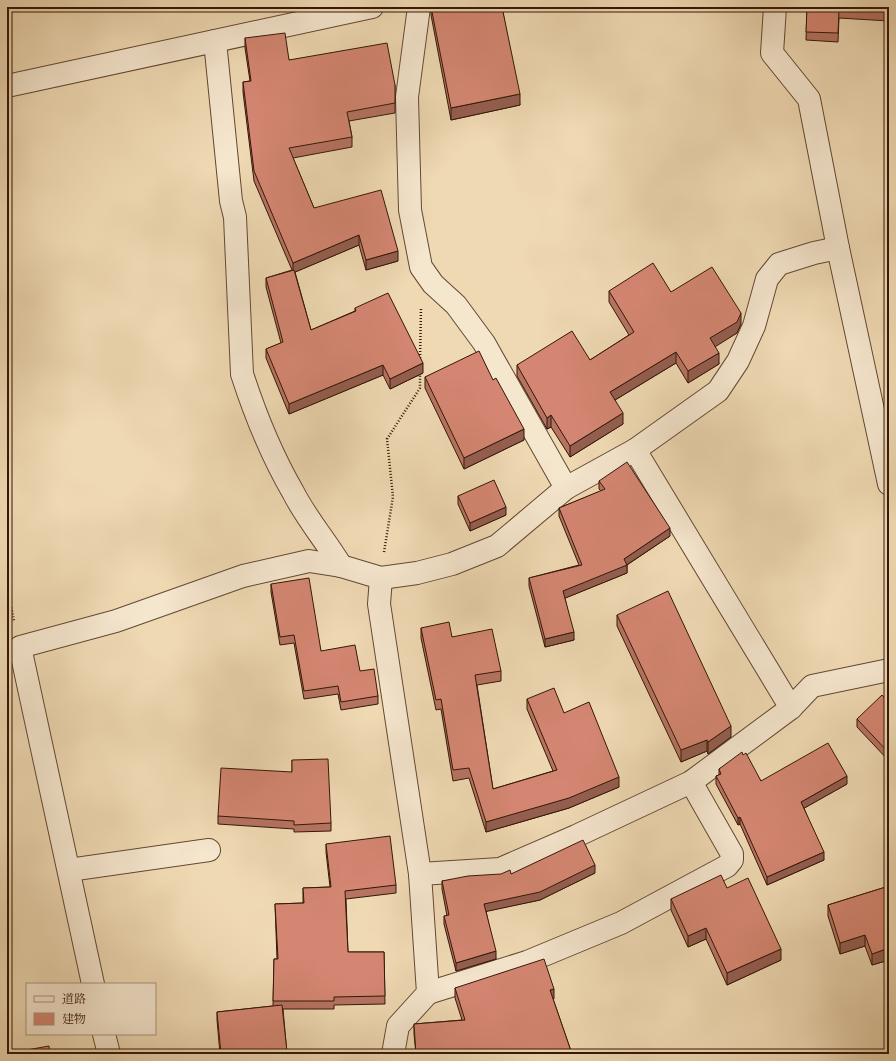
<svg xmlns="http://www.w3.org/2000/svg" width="896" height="1061" font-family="'EB Garamond','Noto Serif JP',serif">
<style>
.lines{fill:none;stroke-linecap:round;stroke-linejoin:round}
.minor-casing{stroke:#634832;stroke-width:24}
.path{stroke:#341707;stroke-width:2.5;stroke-dasharray:1 2;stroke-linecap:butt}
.minor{stroke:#f5e6ce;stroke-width:22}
.wall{fill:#b67362;stroke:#341707}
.shaded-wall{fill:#945e50;stroke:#341707}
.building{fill:#d48672;stroke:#341707}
</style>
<rect width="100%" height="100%" fill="#efd9b3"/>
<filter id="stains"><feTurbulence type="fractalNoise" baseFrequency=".005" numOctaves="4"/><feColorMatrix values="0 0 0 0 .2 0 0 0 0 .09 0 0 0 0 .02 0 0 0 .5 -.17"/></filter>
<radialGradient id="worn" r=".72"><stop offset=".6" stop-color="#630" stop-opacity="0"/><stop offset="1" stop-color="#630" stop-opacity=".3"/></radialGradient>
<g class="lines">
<defs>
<g id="minor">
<polyline points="419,7 407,97 410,210 421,267 433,284 456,305 484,343 566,488"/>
<polyline points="775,7 772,53 809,99 838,248 889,484"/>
<path d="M 215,41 L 231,201 L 235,217 L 242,374 C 255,414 272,456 293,492 C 306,518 326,541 341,566"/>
<polyline points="7,86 372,7"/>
<polyline points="635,450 791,708"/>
<polyline points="381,578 379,604 420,874 428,993 398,1026 393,1054"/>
<polyline points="69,870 209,850"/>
<polyline points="420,874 500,869 576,836 691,782 791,708 812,686 889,670"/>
<polyline points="93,984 20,647 116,621 243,576 309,561 341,566 381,578 417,573 452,564 497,546 566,488 635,450 718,391 738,361 754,326 767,279 779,264 814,253 838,248"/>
<polyline points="428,993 527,962 621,923 727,866 732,860 732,854 691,782"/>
<polyline points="104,1034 109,1054"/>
</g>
</defs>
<use href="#minor" class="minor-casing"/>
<g class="path">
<polyline points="420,361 421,308"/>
<polyline points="384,552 393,497 387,439 420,388 420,372"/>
<polyline points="7,587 14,621"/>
</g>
<use href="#minor" class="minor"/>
</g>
<g class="wall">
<polygon points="431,7 502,7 520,105 451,120 431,15"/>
<polygon points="807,7 889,7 889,21 839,18 838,42 806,40"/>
<polygon points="245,38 289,60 395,85 395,113 349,121 352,137 352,147 293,158 314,208 398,261 366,270 359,245 295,272 311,330 355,311 355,308 423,373 390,389 383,375 289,414 266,358 266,349 281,343 266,287 266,278 292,270 254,181 243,92 243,82 250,81 245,48"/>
<polygon points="609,291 671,292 741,324 737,333 715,346 719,364 688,383 676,363 615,400 623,424 570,457 551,427 547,429 517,376 517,365 590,360 629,335 609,302"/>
<polygon points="425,377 493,380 524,440 464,469 425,388"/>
<polygon points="599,481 670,536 627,565 627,573 565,598 574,640 545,647 529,586 529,578 579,565 559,516 559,508 601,491 599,489"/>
<polygon points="458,496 506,515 470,531 458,504"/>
<polygon points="271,584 321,651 360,671 378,696 378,704 341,710 338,694 304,699 294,643 280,645 271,592"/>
<polygon points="617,615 731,737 708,754 707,751 681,762 617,626"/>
<polygon points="421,628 452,637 501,671 501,681 477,685 493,789 553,771 527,709 527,699 564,713 619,787 569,808 486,832 469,778 453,781 441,709 436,710 421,638"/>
<polygon points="889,703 889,761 857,727 857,719"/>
<polygon points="743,755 761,781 847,784 804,808 824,860 767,885 740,824 738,825 716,784 716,776 719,775 719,769"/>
<polygon points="292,760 331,823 331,831 294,832 294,829 218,824 218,816 292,772"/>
<polygon points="326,844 396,885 396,893 346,899 348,952 384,952 385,1004 334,1005 334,1009 283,1009 287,1054 220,1054 217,1020 217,1012 273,1006 274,959 277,959 275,904 303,903 303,888 330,887 326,852"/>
<polygon points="595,873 540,900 486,911 496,959 456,971 444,924 444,916 447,916 442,889 442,881 511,874"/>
<polygon points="889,886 889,960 872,965 865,946 840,954 828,916 828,905"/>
<polygon points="727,888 781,960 727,985 706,939 688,947 671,910 671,899"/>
<polygon points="455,988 554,999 553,999 572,1054 416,1054 414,1034 414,1024 462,1020 455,998"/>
</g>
<g class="shaded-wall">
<polygon points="520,94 520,105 451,120 451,108"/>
<polygon points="359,235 359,245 293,273 293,263"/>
<polygon points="398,251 398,261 366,270 366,260"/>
<polygon points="741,313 741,324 737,333 710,350 710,338"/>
<polygon points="676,352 676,363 610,403 610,392"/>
<polygon points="719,353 719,364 688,383 688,371"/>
<polygon points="423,363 423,373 390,389 390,379"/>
<polygon points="383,365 383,375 289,414 289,404"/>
<polygon points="623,413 623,424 570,457 570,446"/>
<polygon points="551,415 551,427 547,429 547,418"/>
<polygon points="524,429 524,440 464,469 464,458"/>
<polygon points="506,507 506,515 470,531 470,523"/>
<polygon points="670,528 670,536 625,566 627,565 627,573 563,599 563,591 624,559"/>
<polygon points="574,632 574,640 545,647 545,639"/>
<polygon points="731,726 731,737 708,754 708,742"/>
<polygon points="707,740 707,751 681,762 681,750"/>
<polygon points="847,776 847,784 801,810 801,802"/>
<polygon points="619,777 619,787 569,808 486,832 486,822"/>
<polygon points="740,817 740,824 738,825 738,818"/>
<polygon points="824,852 824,860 767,885 767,877"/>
<polygon points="595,865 595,873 540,900 484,912 484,904"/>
<polygon points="706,928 706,939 688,947 688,936"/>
<polygon points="865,935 865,946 840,954 840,943"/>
<polygon points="889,948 889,960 872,965 872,954"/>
<polygon points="781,949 781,960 727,985 727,973"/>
<polygon points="496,951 496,959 456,971 456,963"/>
<polygon points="554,989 554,999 550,1000 550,990"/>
</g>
<g class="building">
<polygon points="431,7 502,7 520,94 451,108"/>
<polygon points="807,7 889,7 889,12 839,10 838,33 806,32"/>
<polygon points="285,33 289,60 387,43 395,85 395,103 347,112 352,137 289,148 314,208 381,190 398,251 366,260 359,235 293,263 254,171 243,82 251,81 245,38"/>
<polygon points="653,263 671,292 712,267 741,313 737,322 710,338 719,353 688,371 676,352 610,392 623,413 570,446 551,415 547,418 517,365 572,331 590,360 634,332 609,291"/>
<polygon points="294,270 311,330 356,311 355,308 388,293 423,363 390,379 383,365 289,404 266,349 283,342 266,278"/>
<polygon points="479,351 493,380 496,378 524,429 464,458 425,377"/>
<polygon points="627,462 670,528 624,559 627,565 563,591 574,632 545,639 529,578 582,565 559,508 605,489 599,481"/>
<polygon points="494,480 506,507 470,523 458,496"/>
<polygon points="309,578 321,651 355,645 360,671 374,669 378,696 341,702 338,686 304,691 294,635 280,637 271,584"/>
<polygon points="668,591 731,726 708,742 707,740 681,750 617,615"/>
<polygon points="449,622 452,637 492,629 501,671 475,675 493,789 557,770 527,699 554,688 564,713 589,702 619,777 569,798 486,822 469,768 453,770 441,699 436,700 421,628"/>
<polygon points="882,695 889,703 889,753 857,719"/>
<polygon points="828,743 847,776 801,802 824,852 767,877 740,817 738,818 716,776 721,774 719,769 742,752 743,755 746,753 761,781"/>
<polygon points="328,759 331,823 294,825 294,821 218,816 221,768 292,772 292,760"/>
<polygon points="390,836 396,885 345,891 348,952 384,952 385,996 334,997 334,1001 273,1001 274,959 278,959 275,904 304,903 303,888 331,887 326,844"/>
<polygon points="583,840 595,865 540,892 484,904 496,951 456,963 444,916 449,915 442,881 468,876 501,874 510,870 511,874"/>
<polygon points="721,875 727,888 748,878 781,949 727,973 706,928 688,936 671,899"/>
<polygon points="889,886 889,948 872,954 865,935 840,943 828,905"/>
<polygon points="544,959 554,989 550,990 572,1054 416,1054 414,1024 465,1020 455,988"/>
<polygon points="282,1005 287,1052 265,1054 221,1054 217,1012"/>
<polygon points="49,1046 50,1054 11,1054 10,1053"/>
</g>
<rect width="896" height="1061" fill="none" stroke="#efd9b3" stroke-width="24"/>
<rect x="8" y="8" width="880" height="1045" fill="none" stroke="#341707" stroke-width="2"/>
<rect x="12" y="12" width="872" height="1037" fill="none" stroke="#341707"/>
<rect x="26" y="983" width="130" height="52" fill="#f5e6ce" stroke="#a8937e"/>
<rect x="34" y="996" width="20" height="6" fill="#f5e6ce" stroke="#a8937e"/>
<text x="62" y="1003" font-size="12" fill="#341707">道路</text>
<rect x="34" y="1013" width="20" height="12" fill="#d48672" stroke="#a8937e"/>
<text x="62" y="1023" font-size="12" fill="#341707">建物</text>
<rect width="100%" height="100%" filter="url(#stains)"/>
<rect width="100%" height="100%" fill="url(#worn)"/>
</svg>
